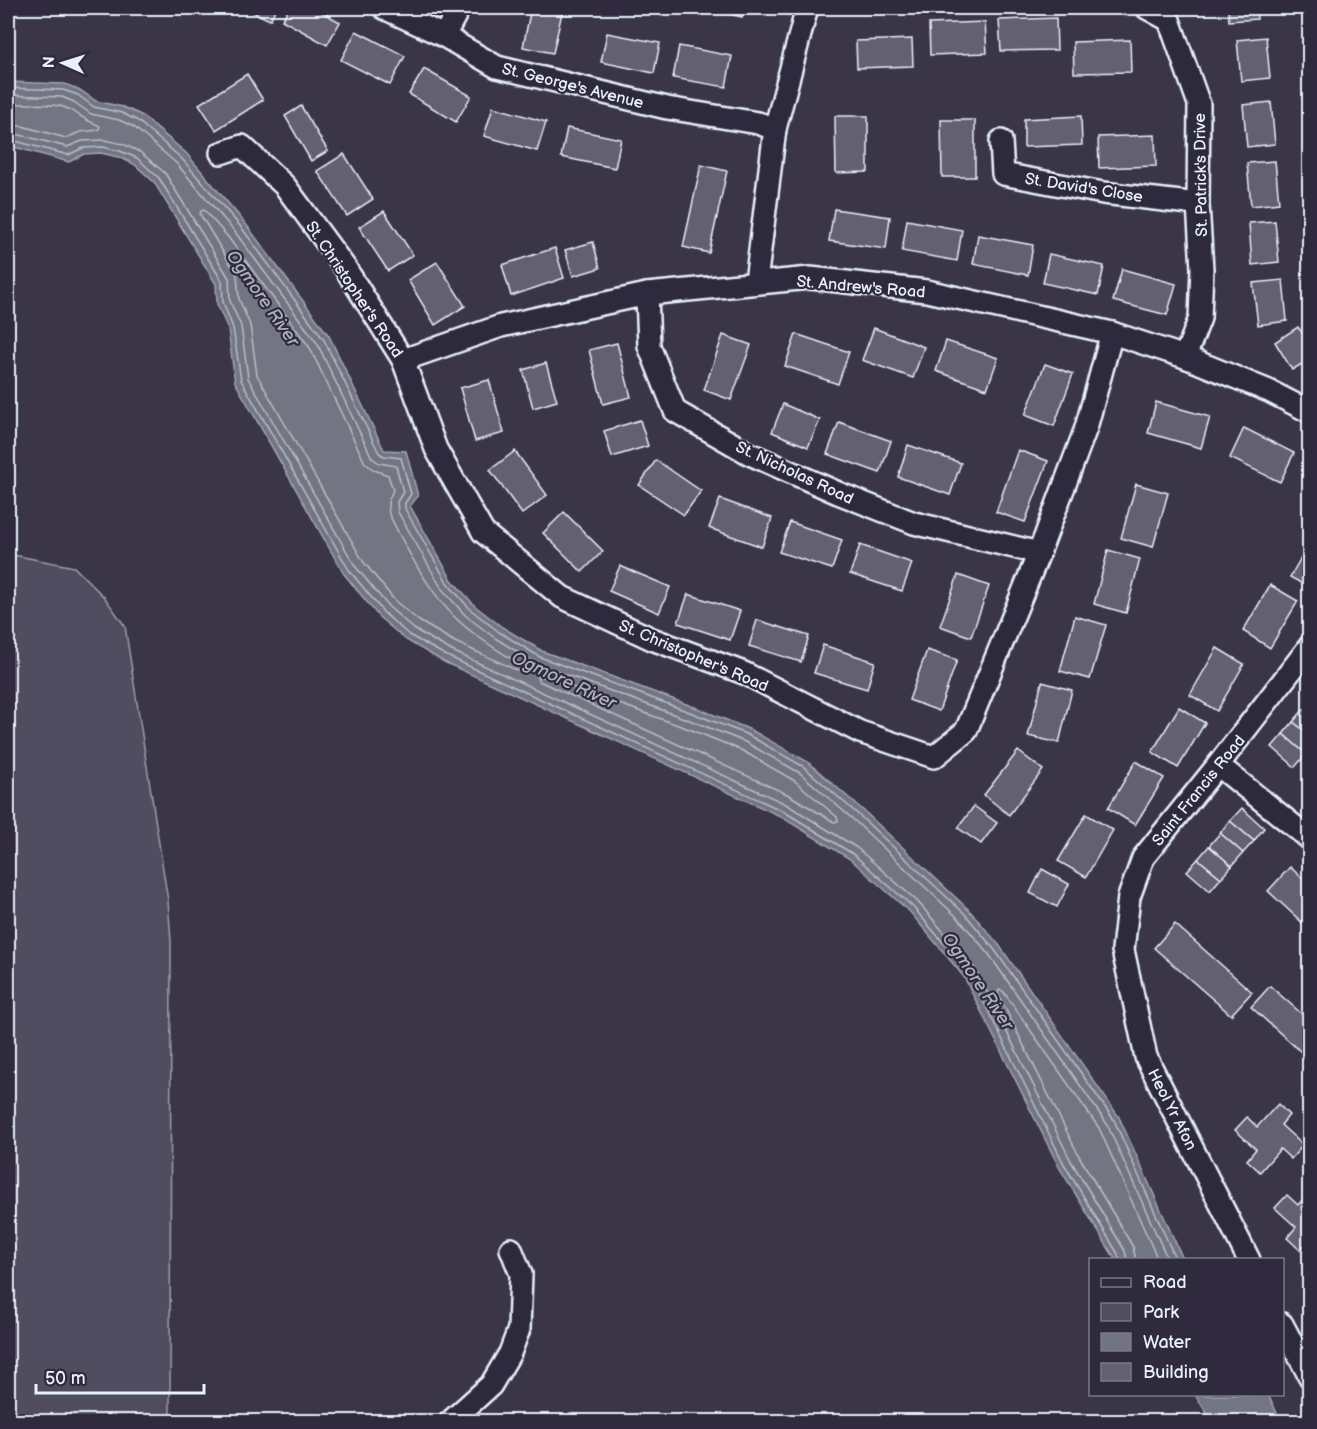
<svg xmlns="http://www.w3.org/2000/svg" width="1317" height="1429" font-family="'Balsamiq Sans',sans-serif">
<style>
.green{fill:#504e5f;stroke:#9ca0ac;stroke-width:1.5}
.water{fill:#737482;stroke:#a2a6b1;stroke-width:1.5}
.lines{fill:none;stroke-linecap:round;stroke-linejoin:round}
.shore{stroke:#b9bfc9;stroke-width:1.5}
.building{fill:#636171;stroke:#e8f1f8;stroke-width:1.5}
.street-casing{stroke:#e8f1f8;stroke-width:26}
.street{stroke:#2f2a3d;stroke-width:21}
.labels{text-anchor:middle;stroke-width:4.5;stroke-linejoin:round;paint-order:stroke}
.street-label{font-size:16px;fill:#e8f1f8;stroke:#2f2a3d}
.water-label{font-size:18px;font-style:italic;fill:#aeb2bd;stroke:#2f2a3d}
</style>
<rect width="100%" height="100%" fill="#3a3648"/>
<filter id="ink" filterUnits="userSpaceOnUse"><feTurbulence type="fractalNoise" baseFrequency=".0167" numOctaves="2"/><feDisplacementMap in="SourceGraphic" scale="12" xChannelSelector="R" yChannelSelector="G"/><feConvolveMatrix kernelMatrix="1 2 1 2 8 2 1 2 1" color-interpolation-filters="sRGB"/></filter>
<g filter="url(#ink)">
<polygon class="green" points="8,554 74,567 105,598 125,626 168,901 171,941 170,1421 8,1421"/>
<g class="water">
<polygon points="8,82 65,84 80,90 96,101 123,107 141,115 186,153 245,223 329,336 384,450 406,451 418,496 410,506 452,580 475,606 502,627 542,651 697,708 751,730 808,762 865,812 969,910 999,945 1119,1117 1183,1259 1115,1259 1059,1167 964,977 910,912 850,859 780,816 444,662 406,640 379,617 344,574 235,382 228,329 217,304 216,284 154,182 134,164 118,157 101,153 84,154 69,162 18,148 8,148"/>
<polygon points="1195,1395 1268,1395 1281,1421 1212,1421"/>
</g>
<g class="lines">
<g class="shore">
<polyline points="8,88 63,90 78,95 94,107 122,113 138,121 181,158 241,227 324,340 379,453 384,456 401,458 411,494 405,503 405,509 448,584 471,610 499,632 540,657 695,714 748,735 804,767 861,817 965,914 994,949 1114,1120 1176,1260"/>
<polyline points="8,95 62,97 74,102 91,114 119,120 134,127 176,163 235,232 317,343 372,458 379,463 396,466 403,492 397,502 398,512 442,589 466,616 495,638 537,664 692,721 745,742 800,773 856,822 959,919 988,953 1107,1124 1168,1260"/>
<path d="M 8,104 C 24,104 43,103 60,106 C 74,109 84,121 98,125 L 100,127 L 98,130 L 80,132 L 66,138 L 22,126 L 8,126"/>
<polyline points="8,135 20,135 67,147 82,141 104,140 123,144 140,152 165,173 229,278 230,301 241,326 248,378 355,566 389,607 414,629 450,650 786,804 857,848 918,902 976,970 1071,1161 1125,1251 1127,1260"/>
<polyline points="8,142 19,142 68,155 83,148 103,147 120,151 137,158 159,178 222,281 223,302 233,328 241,380 349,570 384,613 409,635 447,656 783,811 853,854 913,907 970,974 1064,1164 1118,1254 1119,1260"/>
<path d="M 204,210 L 228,237 L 310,348 L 365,463 L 374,470 L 388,475 L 393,490 L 388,502 L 389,514 C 406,549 432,598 461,623 C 481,641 504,654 526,668 L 526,673 L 523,673 L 455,642 L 419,621 L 395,601 L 363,561 L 257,375 L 250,325 L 239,299 L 237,275 L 200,214 L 201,211 Z"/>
<polygon points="539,675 689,729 741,750 795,781 837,817 838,821 834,822 789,795 539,681 538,678"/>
<polyline points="1136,1260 1133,1247 1079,1156 998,994 999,990 1003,991 1099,1128 1158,1260"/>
</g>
</g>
<g class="building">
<polygon points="244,8 276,8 270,20"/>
<polygon points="289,8 314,8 340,22 327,45 282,20"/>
<polygon points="531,8 563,8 553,53 523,47"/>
<polygon points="711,8 744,8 742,17 711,10"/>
<polygon points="1228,8 1256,8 1257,19 1229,21"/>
<polygon points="1056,18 1057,50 1001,51 999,20"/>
<polygon points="985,22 987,53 930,55 929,24"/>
<polygon points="356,31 405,56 390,85 341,60"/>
<polygon points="607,33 660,43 654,73 601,62"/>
<polygon points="1266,37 1270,78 1241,81 1237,40"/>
<polygon points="912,39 913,66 857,68 856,41"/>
<polygon points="1130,40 1131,72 1074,73 1073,42"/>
<polygon points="679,46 732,56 726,87 673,78"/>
<polygon points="424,69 471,96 456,122 409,94"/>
<polygon points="247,74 263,100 216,130 199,104"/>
<polygon points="1271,102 1275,144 1247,147 1243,105"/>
<polygon points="301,106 328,151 311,161 285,116"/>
<polygon points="493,107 546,122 537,151 484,136"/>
<polygon points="835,116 868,116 868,172 836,173"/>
<polygon points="1081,116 1082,145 1024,147 1024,119"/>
<polygon points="941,120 975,120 975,177 942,177"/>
<polygon points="567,128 621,139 615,168 561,157"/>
<polygon points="1155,135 1156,166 1099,168 1098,137"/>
<polygon points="344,154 373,199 347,216 317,171"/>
<polygon points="1275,161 1279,203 1251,206 1247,163"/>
<polygon points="701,165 727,171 709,253 683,247"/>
<polygon points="834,209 890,217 886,249 829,241"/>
<polygon points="384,211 413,255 388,271 359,227"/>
<polygon points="907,220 962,230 957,261 902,251"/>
<polygon points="1275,221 1279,262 1252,265 1249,223"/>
<polygon points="978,235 1033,245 1028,275 973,264"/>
<polygon points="593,242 600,268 573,276 565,250"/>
<polygon points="555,248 564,278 511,296 502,265"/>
<polygon points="1049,254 1104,266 1098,295 1043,283"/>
<polygon points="437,262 465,306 435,325 408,280"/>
<polygon points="1122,269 1176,284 1167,315 1113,301"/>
<polygon points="1283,280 1287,321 1258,325 1253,283"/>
<polygon points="1298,327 1310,344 1310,359 1292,370 1275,342"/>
<polygon points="874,328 924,347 913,378 862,360"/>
<polygon points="796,334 849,352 838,384 785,366"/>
<polygon points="723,335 751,345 731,400 704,390"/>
<polygon points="946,341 998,358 987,389 936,371"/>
<polygon points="617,343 631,397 603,404 589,350"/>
<polygon points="546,363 557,401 533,408 523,370"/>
<polygon points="1045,364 1073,374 1054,426 1025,415"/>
<polygon points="489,380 504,433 475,441 460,388"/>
<polygon points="1156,402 1210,417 1201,448 1148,433"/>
<polygon points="783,404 820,420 808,447 772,432"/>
<polygon points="640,420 648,446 612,457 604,431"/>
<polygon points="839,422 891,441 880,473 827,454"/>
<polygon points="1244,428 1294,453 1280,482 1230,458"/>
<polygon points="908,445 961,463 950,495 898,477"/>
<polygon points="1018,450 1048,461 1025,522 996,512"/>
<polygon points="515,451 547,495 522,514 490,470"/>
<polygon points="656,460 701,491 684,515 639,485"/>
<polygon points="1136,484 1168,493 1153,547 1121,538"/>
<polygon points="720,499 772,518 762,547 709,528"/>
<polygon points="564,512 603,551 582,572 543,533"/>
<polygon points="790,522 842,540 832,569 779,552"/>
<polygon points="1310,542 1310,588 1290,577"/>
<polygon points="860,545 912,563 902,591 850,574"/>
<polygon points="1108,550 1140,559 1126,613 1094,604"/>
<polygon points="620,566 670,587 659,613 609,591"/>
<polygon points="958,575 989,586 971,637 940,626"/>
<polygon points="1270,585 1298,601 1270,648 1243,631"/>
<polygon points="688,594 740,611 730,640 678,623"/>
<polygon points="1075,616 1106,625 1090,679 1060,671"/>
<polygon points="757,620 809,636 801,662 749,646"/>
<polygon points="823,645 875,662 867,689 814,673"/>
<polygon points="1217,648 1244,664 1217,711 1190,695"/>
<polygon points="927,650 957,660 939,711 909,700"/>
<polygon points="1042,682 1072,690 1059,743 1028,736"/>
<polygon points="1179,707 1205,723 1178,768 1152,752"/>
<polygon points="1304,709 1310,713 1310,735 1293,722"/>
<polygon points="1293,722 1310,735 1310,750 1306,754 1283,734"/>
<polygon points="1283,734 1306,754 1295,767 1272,747"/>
<polygon points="1018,751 1043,770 1009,815 984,795"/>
<polygon points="1136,761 1164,778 1135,825 1108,808"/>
<polygon points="974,806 997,823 981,844 958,828"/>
<polygon points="1242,808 1264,828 1254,841 1230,821"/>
<polygon points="1086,814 1113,830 1086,877 1058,861"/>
<polygon points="1230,821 1254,841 1243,853 1220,833"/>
<polygon points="1220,833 1243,853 1232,866 1209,846"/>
<polygon points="1209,846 1232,866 1221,878 1198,859"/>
<polygon points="1198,859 1221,878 1210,891 1187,871"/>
<polygon points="1290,867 1310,885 1310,923 1306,926 1268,891"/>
<polygon points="1042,869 1069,884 1057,907 1030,893"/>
<polygon points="1175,924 1252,992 1231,1015 1154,948"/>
<polygon points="1270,986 1310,1021 1310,1060 1251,1007"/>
<polygon points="1278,1104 1289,1115 1281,1125 1303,1145 1291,1159 1280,1149 1260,1172 1247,1160 1256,1149 1235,1130 1247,1117 1257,1127"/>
<polygon points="1310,1191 1310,1239 1300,1250 1287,1238 1296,1227 1275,1208 1287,1195 1298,1205"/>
</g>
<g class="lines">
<defs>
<g id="street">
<polyline points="384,8 444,36 497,67 667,108 758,123 775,129"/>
<polyline points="1147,8 1169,20 1199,104 1198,204 1202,269 1200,318 1185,357"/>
<polyline points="444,36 459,8"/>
<polyline points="1001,141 1003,174 1103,193 1198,204"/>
<polyline points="221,153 242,146 285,186 346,269 403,360 436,449 483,532 562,597 652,639 744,673 860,732 934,757 966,731 1039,553 1086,428 1112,333"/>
<polyline points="756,282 775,129 807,8"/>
<polyline points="647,294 649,346 675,411 750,454 838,493 914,523 1039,553"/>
<polyline points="403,360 501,326 647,294 810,278 927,291 1112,333 1185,357 1269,391 1310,412"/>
<polyline points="1218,765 1310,839"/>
<polyline points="1249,1260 1146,1057 1123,950 1129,897 1143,858 1218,765 1310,646"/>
<polyline points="1282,1324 1310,1377"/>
<polyline points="450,1422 491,1385 510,1353 519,1329 521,1274 511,1249"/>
</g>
</defs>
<use href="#street" class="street-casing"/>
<use href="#street" class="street"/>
</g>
</g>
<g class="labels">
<g class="street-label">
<text transform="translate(573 85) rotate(14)" y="6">St. George's Avenue</text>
<text transform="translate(1200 175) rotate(-91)" y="6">St. Patrick's Drive</text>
<text transform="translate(1084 187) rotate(9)" y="6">St. David's Close</text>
<text transform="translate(861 286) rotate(5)" y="6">St. Andrew's Road</text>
<text transform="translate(355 289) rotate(56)" y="6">St. Christopher's Road</text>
<text transform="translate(795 472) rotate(25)" y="6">St. Nicholas Road</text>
<text transform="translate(694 655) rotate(23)" y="6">St. Christopher's Road</text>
<text transform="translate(1198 790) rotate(-51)" y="6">Saint Francis Road</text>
<text transform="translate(1173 1109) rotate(63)" y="6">Heol Yr Afon</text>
</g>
<g class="water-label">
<text transform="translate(263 298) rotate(55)" y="6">Ogmore River</text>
<text transform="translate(564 680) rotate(25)" y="6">Ogmore River</text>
<text transform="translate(978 981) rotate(56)" y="6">Ogmore River</text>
</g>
</g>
<rect width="1317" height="1429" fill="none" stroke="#2f2a3d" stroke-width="30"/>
<rect x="15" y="15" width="1287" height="1399" fill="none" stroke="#e8f1f8" stroke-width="2" filter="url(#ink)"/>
<rect x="1089" y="1258" width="195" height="138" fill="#2f2a3d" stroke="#797a88" stroke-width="1.5"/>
<rect x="1101" y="1278" width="30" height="9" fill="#2f2a3d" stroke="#797a88" stroke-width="1.5"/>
<text x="1143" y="1288" font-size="18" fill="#e8f1f8">Road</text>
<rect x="1101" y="1303" width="30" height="18" fill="#504e5f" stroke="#797a88" stroke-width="1.5"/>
<text x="1143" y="1318" font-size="18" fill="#e8f1f8">Park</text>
<rect x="1101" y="1333" width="30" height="18" fill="#737482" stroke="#797a88" stroke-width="1.5"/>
<text x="1143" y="1348" font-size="18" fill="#e8f1f8">Water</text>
<rect x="1101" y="1363" width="30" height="18" fill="#636171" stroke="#797a88" stroke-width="1.5"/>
<text x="1143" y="1378" font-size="18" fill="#e8f1f8">Building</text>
<g transform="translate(63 63) rotate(273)" stroke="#2f2a3d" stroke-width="4.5" paint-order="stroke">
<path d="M0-4.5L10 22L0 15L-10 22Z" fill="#e8f1f8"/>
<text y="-9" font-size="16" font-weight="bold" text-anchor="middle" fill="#e8f1f8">N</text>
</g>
<path d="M36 1384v9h168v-9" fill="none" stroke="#e8f1f8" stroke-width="3"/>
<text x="45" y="1384" font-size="18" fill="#e8f1f8" stroke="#2f2a3d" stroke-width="4.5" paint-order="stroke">50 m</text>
</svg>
